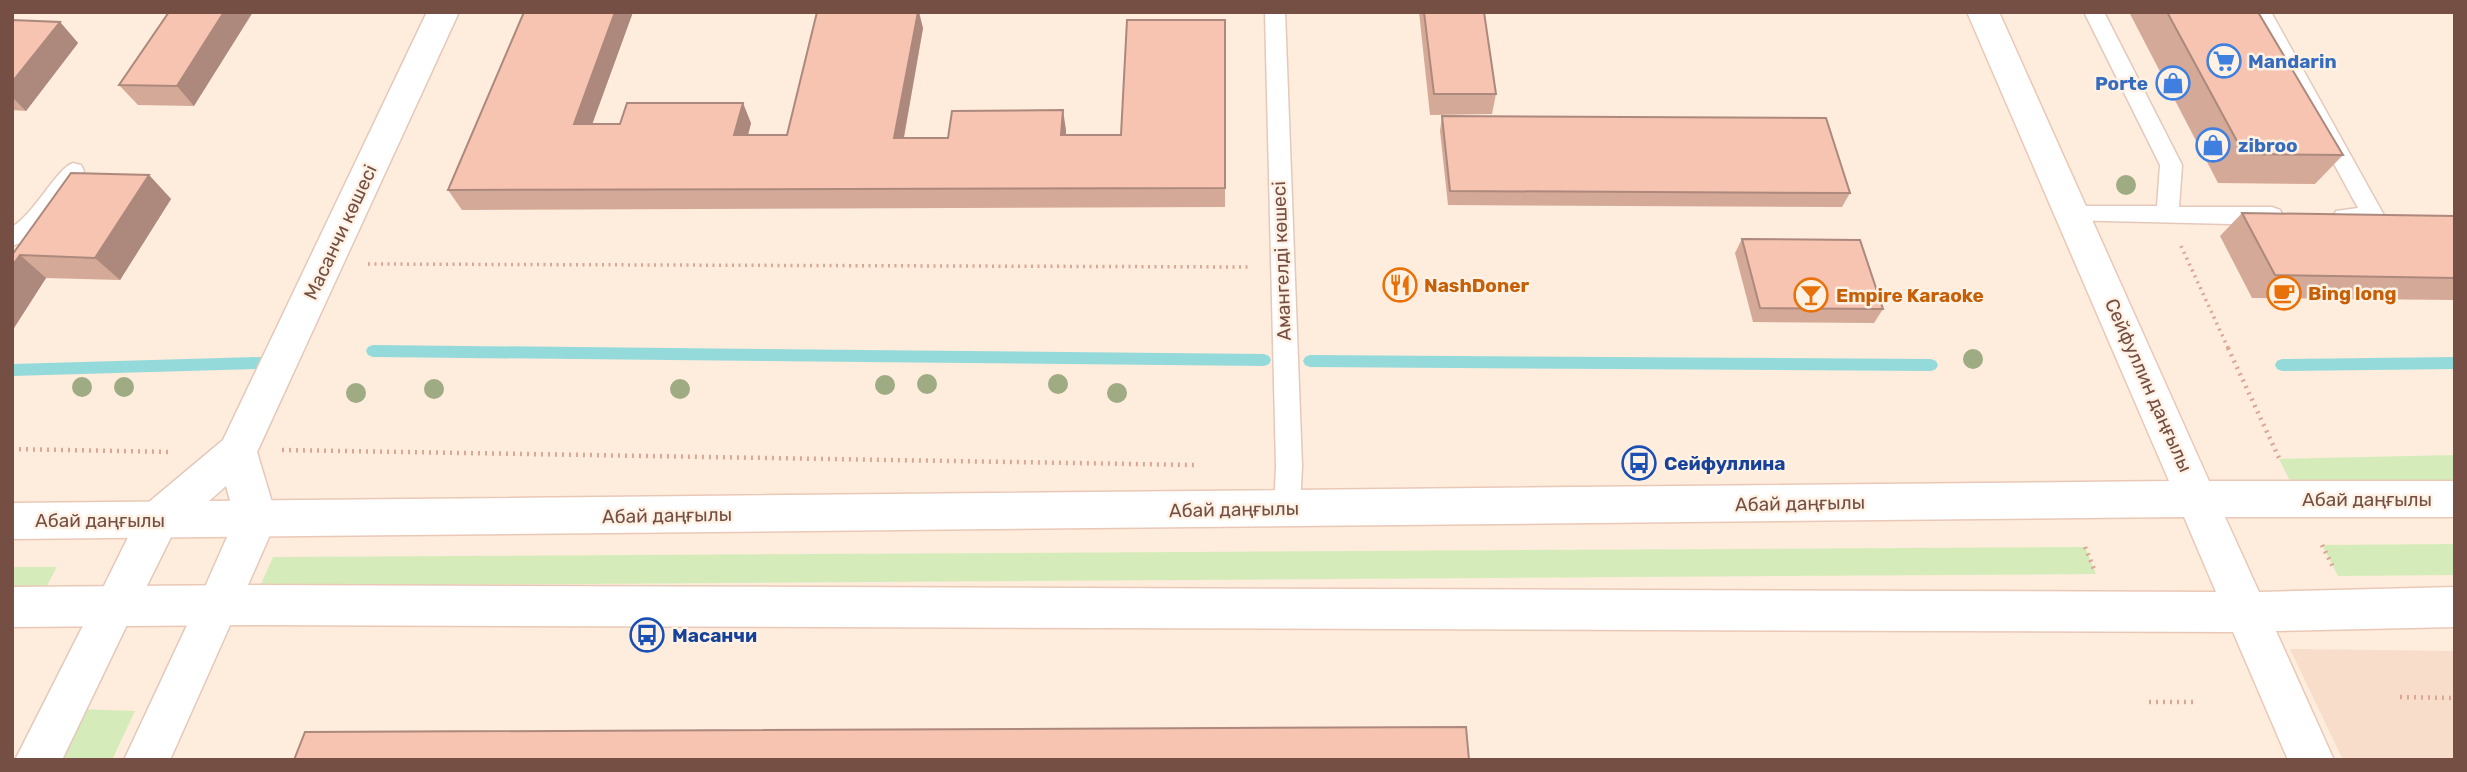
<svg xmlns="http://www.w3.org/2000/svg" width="2467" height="772" font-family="Rubik,sans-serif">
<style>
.residential{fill:#f7ddca}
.green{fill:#d5ecba}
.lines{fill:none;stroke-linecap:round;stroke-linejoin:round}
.stream{fill:#95dadb;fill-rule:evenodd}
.service-casing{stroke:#e4c9bb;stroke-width:3}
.minor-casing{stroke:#e4c9bb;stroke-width:3}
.tertiary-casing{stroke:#e4c9bb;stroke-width:3}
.secondary-casing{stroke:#eac8b7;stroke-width:3}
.path-far1{stroke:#daa795;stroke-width:3.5;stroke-dasharray:2 4.5;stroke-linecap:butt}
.path{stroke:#daa795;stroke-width:4.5;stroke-dasharray:2 5;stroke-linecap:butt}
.service{fill:#fff;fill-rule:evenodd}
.minor{fill:#fff;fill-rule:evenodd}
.tertiary{fill:#fff;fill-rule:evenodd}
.secondary{fill:#fff;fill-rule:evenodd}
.tree{fill:#9fab82}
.wall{fill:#d4a998}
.shaded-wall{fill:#ac897c}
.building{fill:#f6c4b1;stroke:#ac897c;stroke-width:2}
.labels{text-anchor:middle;stroke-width:5;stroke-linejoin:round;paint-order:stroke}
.shop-label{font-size:19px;font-weight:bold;fill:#366cbe;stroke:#fff1e4;text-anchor:start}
.street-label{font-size:19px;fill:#754f43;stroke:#fff1e4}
.food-label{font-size:19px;font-weight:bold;fill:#c56008;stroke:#fff1e4;text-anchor:start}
.transit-label{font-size:19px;font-weight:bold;fill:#164399;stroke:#fff1e4;text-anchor:start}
</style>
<rect width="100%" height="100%" fill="#feecdc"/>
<polygon class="residential" points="2290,649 2455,651 2455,760 2343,760"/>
<g class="green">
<polygon points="2455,455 2455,498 2299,499 2279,459"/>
<polygon points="2455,544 2455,575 2338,576 2322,545"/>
<polygon points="2085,547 2096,574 260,586 273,557"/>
<polygon points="12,567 57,567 39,600 12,599"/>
<polygon points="77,709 135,711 112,760 52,760"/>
</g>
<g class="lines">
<g class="stream">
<polygon points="373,345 1264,354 1269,356 1271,360 1269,364 1264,366 373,357 368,355 366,351 368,347"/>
<polygon points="1310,355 1931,359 1936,361 1938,365 1936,369 1931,371 1310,367 1305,365 1303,361 1305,357"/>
<polygon points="260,357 265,359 267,363 265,367 260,369 12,376 12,364"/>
<polygon points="2455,357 2455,369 2282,371 2277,369 2275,365 2277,361 2282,359"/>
</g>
<defs>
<g id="service">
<polygon points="1265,12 1285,12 1302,466 1300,509 1296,517 1287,520 1278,517 1274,509 1276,466"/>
<polygon points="2084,12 2104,12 2182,165 2179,207 2272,207 2280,210 2283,216 2280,222 2272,225 2065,220 2062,214 2065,208 2073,206 2157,206 2160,165"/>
<polygon points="2251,12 2271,12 2385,217 2382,223 2374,226 2336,223 2333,217 2336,211 2358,208"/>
<path d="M 73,163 L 81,165 L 84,171 C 67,201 46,235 12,246 L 12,227 C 35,213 57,168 73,163 Z"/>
</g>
<g id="minor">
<polygon points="218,585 233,591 239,605 170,760 124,760 203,591"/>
<polygon points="115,586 130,592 136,606 62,760 15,760 100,592"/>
</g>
<polygon id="tertiary" points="427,12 459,12 257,452 277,519 233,619 218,625 203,619 197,605 235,519 226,486 173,533 130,620 115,626 100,620 94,606 143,507 223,440"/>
<polygon id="secondary" points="1967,12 1999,12 2209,481 2455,481 2455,517 2225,517 2259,592 2455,587 2455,627 2276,631 2334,760 2288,760 2233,632 252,625 12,627 12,587 252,585 2216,592 2184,517 12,539 12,503 2169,481"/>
</defs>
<use href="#service" class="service-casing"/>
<use href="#minor" class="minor-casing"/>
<use href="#tertiary" class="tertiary-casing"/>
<use href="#secondary" class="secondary-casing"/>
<g class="path-far1">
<polyline points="2181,246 2229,350"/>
<polyline points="368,264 1248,267"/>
</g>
<g class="path">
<polyline points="2228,348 2279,458"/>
<polyline points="12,449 172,452"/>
<polyline points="282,450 1194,465"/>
<polyline points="2322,545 2334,569"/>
<polyline points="2085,547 2094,569"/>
<polyline points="2400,697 2455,698"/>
<polyline points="2149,702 2196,702"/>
</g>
<use href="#service" class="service"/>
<use href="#minor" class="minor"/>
<use href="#tertiary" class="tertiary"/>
<use href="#secondary" class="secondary"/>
</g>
<g class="tree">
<circle cx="2126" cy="185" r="10"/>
<circle cx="1973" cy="359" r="10"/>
<circle cx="927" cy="384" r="10"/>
<circle cx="1058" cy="384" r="10"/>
<circle cx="885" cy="385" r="10"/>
<circle cx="82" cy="387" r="10"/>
<circle cx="124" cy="387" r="10"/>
<circle cx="434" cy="389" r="10"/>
<circle cx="680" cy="389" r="10"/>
<circle cx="356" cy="393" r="10"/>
<circle cx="1117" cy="393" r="10"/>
</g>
<g class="wall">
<polygon points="169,12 194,106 138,105 119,85"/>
<polygon points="633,12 592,124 751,123 748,135 787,135 923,28 904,138 948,138 1066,130 1066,135 1121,135 1225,20 1225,207 462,210 448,190"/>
<polygon points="1419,12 1484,12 1496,94 1492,114 1430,115"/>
<polygon points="2129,12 2258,12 2343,155 2315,184 2218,183"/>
<polygon points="12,20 60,22 78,43 26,111 12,110"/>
<polygon points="1442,116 1850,193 1842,207 1448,205 1440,131"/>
<polygon points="149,175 171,199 120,280 46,278 12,331 12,255"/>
<polygon points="2242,213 2455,216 2455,300 2252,298 2220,236"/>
<polygon points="1742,239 1883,309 1874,323 1753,322 1735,253"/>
</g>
<g class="shaded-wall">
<polygon points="224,12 253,12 194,106 177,86"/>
<polygon points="615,12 633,12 585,144 574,124"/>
<polygon points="918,12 919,12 923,28 900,158 894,138"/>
<polygon points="60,22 78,43 26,111 12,97 12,82"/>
<polygon points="743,103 751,123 743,154 734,135"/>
<polygon points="1063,110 1066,130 1064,155 1061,135"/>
<polygon points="149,175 171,199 120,280 95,258"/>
<polygon points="20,255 46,278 12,331 12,266"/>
</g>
<g class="building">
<polygon points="169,12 224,12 177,86 119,85"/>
<polygon points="524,12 615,12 574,124 620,124 627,103 743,103 734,135 787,135 817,12 918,12 894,138 948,138 952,111 1063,110 1061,135 1121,135 1127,20 1225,20 1225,188 448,190"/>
<polygon points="1424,12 1484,12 1496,94 1434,94"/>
<polygon points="2167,12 2258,12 2343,155 2244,154"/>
<polygon points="12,20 60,22 12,82"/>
<polygon points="1442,116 1826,118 1850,193 1450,191"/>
<polygon points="71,173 149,175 95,258 20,255 12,266 12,255"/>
<polygon points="2242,213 2455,216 2455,278 2275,275"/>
<polygon points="1742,239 1860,240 1883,309 1760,308"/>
<polygon points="1466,727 1469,760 294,760 305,732"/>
</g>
<defs>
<symbol id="supermarket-ring" viewBox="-11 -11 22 22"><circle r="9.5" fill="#fff1e4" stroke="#3f7fe0" stroke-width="1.5"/><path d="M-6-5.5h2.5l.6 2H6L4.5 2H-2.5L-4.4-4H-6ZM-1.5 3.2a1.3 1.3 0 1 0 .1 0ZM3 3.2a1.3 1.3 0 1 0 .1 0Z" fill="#3f7fe0"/></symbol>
<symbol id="shop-ring" viewBox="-11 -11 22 22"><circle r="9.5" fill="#fff1e4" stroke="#3f7fe0" stroke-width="1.5"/><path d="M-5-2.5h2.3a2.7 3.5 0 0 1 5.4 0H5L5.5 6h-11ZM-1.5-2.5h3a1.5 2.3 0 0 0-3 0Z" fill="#3f7fe0"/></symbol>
<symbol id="restaurant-ring" viewBox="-11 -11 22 22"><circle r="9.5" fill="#fff1e4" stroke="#e8710a" stroke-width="1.5"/><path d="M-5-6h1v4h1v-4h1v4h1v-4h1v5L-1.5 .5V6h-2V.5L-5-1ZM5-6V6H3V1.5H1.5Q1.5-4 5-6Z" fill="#e8710a"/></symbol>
<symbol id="cafe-ring" viewBox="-11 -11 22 22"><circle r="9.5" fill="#fff1e4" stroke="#e8710a" stroke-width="1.5"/><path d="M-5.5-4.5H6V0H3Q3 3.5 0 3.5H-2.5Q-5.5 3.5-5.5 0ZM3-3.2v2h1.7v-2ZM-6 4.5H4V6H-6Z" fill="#e8710a"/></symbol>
<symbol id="bar-ring" viewBox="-11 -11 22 22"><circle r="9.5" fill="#fff1e4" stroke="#e8710a" stroke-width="1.5"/><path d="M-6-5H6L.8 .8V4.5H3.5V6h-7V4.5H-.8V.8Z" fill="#e8710a"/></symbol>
<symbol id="bus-ring" viewBox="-11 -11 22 22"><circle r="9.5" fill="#fff1e4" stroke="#1a4fb4" stroke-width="1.5"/><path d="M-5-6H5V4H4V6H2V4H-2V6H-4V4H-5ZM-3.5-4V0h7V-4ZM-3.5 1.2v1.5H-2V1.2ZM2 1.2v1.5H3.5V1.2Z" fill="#1a4fb4"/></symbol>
</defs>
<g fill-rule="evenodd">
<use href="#supermarket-ring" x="2205" y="42" width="38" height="38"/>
<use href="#shop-ring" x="2154" y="64" width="38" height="38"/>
<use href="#shop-ring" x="2194" y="126" width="38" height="38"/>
<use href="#restaurant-ring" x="1381" y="266" width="38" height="38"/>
<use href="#cafe-ring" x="2265" y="274" width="38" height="38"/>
<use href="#bar-ring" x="1792" y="276" width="38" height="38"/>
<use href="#bus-ring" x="1620" y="444" width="38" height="38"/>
<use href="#bus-ring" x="628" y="616" width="38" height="38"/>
</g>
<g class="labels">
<g class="shop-label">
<text x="2248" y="68">Mandarin</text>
<text x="2148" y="90" text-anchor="end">Porte</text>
<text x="2238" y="152">zibroo</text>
</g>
<g class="street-label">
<text transform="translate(340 232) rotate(-65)" y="7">Масанчи көшесі</text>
<text transform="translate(1281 261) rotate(-92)" y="7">Амангелді көшесі</text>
<text transform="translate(2149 385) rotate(66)" y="7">Сейфуллин даңғылы</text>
<text x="2367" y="506">Абай даңғылы</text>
<text transform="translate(1800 503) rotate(-1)" y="7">Абай даңғылы</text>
<text transform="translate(1234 509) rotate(-1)" y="7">Абай даңғылы</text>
<text transform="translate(667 515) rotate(-1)" y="7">Абай даңғылы</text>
<text x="100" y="527">Абай даңғылы</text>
</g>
<g class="food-label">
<text x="1424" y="292">NashDoner</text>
<text x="2308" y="300">Bing long</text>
<text x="1836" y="302">Empire Karaoke</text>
</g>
<g class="transit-label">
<text x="1664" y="470">Сейфуллина</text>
<text x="672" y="642">Масанчи</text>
</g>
</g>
<rect width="2467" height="772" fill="none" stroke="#754f43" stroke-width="28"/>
</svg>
